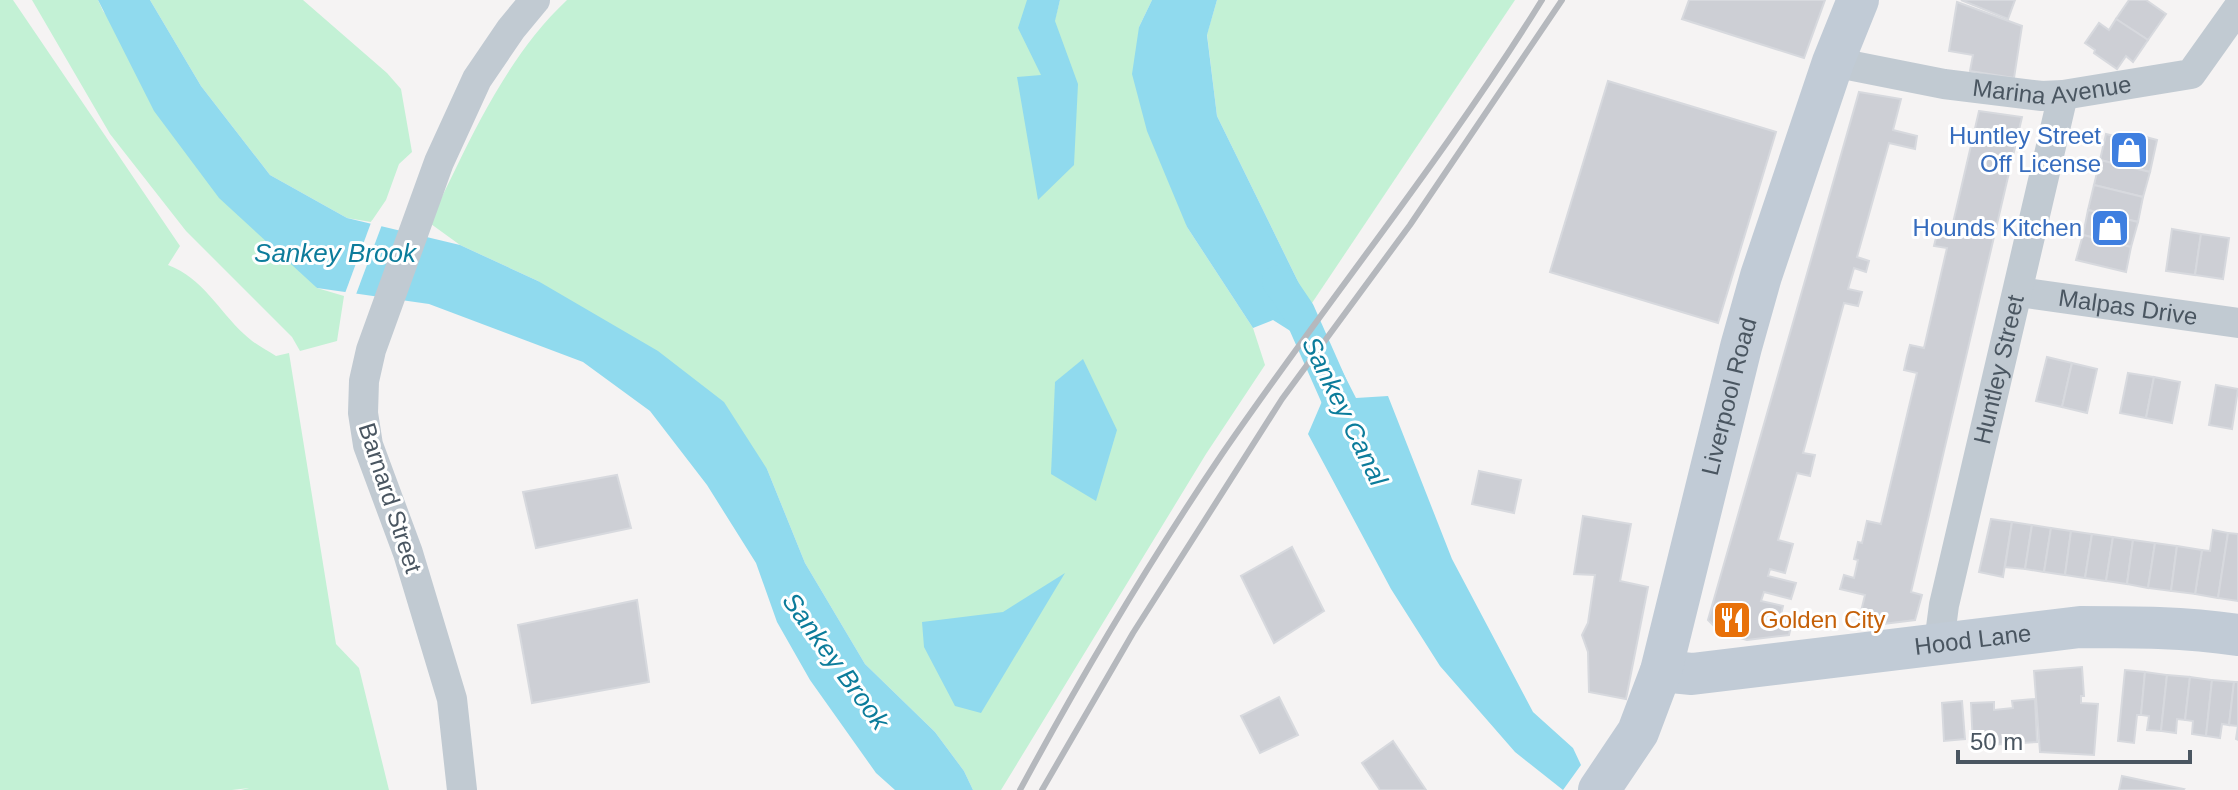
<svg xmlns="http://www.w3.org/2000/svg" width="2238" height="790" font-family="Helvetica,sans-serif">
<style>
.green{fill:#c3f1d5}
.water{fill:#90daee}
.pier{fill:#f5f3f3}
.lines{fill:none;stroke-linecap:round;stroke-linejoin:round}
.canal{stroke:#90daee;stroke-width:32}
.building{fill:#cdcfd5;stroke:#d7d9de;stroke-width:2}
.street{stroke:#c1cad2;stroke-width:30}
.secondary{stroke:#c1cbd6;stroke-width:42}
.rail{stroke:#b5b8bd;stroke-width:6}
.labels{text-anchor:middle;stroke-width:6;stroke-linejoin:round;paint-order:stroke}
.street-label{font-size:24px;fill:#4a5661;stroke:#fff}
.shop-label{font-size:24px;fill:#366cbe;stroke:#fff;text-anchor:end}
.food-label{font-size:24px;fill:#c56008;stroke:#fff;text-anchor:start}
.water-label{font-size:26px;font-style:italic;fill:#0c7c9b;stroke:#fff}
</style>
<rect width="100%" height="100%" fill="#f5f3f3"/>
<g class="green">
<path d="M 0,0 L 13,0 L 180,246 L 168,265 C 203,278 218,310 244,334 C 253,343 265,349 276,356 L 289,353 L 336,644 L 359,668 L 389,790 L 241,790 L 249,788 L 232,790 L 0,790 Z"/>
<polygon points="32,0 98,0 103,11 317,288 344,296 337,341 300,351 292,337 186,231 110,134"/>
<polygon points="150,0 303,0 387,73 401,89 412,152 399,164 386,200 371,222 347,218 270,175 201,86"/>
<path d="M 567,0 L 1050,0 L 1055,19 L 1060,0 L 1152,0 L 1139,27 L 1187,227 L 1253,328 L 1265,365 L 1206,454 L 1001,790 L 973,790 L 964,771 L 935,732 L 865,664 L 805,563 L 767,469 L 538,281 L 460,245 L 431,224 C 437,205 447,187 456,168 C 485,108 518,46 567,0 Z"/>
<polygon points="1217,0 1515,0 1310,306 1217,116 1207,34"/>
</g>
<g class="water">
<polygon points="98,0 150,0 201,86 270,175 347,218 460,245 538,281 658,351 724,402 767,469 805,563 865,664 935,732 964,771 973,790 895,790 876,773 810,680 777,622 756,563 707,485 650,411 583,362 429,304 317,288 219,198 154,111"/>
<polygon points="1027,0 1060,0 1055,21 1078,84 1074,165 1038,200 1017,77 1041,75 1018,28"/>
<polygon points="1152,0 1217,0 1207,35 1217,116 1310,306 1292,332 1273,320 1253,328 1187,227 1147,131 1132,74 1139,27"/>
<polygon points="1334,355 1356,398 1388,396 1452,559 1533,712 1573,748 1581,765 1563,790 1515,752 1440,666 1391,589 1308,434 1323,399 1313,380"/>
<polygon points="1083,359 1117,430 1096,501 1051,474 1055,382"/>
<polygon points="1065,573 981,713 955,706 924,647 922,622 1003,612"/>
</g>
<polygon class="pier" points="372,220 383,222 355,297 344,296"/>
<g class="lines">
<polyline class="canal" points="1278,281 1299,312 1341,407"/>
</g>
<g class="building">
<polygon points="1689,0 1825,0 1804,58 1682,19"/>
<polygon points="1961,0 2015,0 2008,19"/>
<polygon points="2129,0 2146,0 2166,14 2148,40 2116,19"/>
<polygon points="1957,2 2022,26 2014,78 1970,71 1973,55 1949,51"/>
<polygon points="2116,19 2148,40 2133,62 2126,56 2117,69 2094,53 2095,50 2085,43 2099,23 2109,30"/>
<polygon points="1608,81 1776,132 1718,323 1550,272"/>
<polygon points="1859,92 1901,99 1893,130 1917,136 1915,149 1889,143 1857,257 1869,261 1866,272 1854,268 1848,289 1862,292 1858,306 1844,303 1803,453 1815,455 1810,476 1797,473 1778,540 1793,544 1785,573 1770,569 1768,576 1796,583 1791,599 1764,592 1761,601 1783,606 1780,619 1792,622 1789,635 1747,640 1720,632 1708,620"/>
<polygon points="1979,111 2022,117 1911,592 1922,595 1915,620 1867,626 1858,624 1865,595 1840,589 1844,575 1854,578 1858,560 1854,559 1858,542 1862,543 1867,521 1881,524 1917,373 1904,370 1907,356 1910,345 1924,348 1947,248 1934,246 1937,234 1950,236"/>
<polygon points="2131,133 2157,140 2150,172 2100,160 2106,134 2130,140"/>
<polygon points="2100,160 2150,172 2143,197 2094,185"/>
<polygon points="2094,185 2143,197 2138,222 2088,210"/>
<polygon points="2088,210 2138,222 2131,247 2083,235"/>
<polygon points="2172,229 2201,234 2195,275 2166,271"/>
<polygon points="2201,234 2229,238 2223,279 2195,275"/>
<polygon points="2083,235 2131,247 2126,272 2076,260"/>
<polygon points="2047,357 2072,363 2062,407 2036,401"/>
<polygon points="2072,363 2097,369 2087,413 2062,407"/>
<polygon points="2128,373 2154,377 2146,418 2120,413"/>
<polygon points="2154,377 2180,382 2172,423 2146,418"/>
<polygon points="2216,385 2238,389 2232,429 2209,425"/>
<polygon points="1479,471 1521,480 1514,513 1472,504"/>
<polygon points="617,475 631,528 536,548 523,492"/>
<polygon points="1583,516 1631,524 1620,581 1648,587 1626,699 1589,692 1588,652 1582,635 1588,623 1595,575 1574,574"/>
<polygon points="1991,519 2012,522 2003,577 1979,572"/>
<polygon points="2012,522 2032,525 2025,569 2005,567"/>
<polygon points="2032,525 2051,528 2044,572 2025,569"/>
<polygon points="2051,528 2071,531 2065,575 2044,572"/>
<polygon points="2213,530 2228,533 2218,598 2195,594 2202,550 2210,551"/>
<polygon points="2071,531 2092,534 2085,578 2065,575"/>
<polygon points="2228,533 2238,534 2238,601 2218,598"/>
<polygon points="2092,534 2113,537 2106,581 2085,578"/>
<polygon points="2113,537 2133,540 2127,584 2106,581"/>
<polygon points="2133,540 2155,543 2148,588 2127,584"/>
<polygon points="2155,543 2177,546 2171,591 2148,588"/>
<polygon points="2177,546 2202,550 2195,594 2171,591"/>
<polygon points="1292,547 1324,611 1274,643 1241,576"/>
<polygon points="637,600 649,682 532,703 518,625"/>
<polygon points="2082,667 2084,696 2081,696 2081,703 2098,704 2094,755 2040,752 2034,671"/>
<polygon points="2125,670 2145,672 2141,715 2137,715 2134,743 2118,741"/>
<polygon points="2145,672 2167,675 2161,731 2147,730 2149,716 2141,715"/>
<polygon points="2167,675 2190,677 2185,720 2177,719 2176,733 2161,731"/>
<polygon points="2190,677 2212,680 2206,736 2192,734 2193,721 2185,720"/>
<polygon points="2212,680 2234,682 2229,725 2222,724 2220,738 2206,736"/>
<polygon points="2234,682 2238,682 2238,740 2236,739 2238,726 2229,725"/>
<polygon points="1279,697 1298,735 1260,753 1241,716"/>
<polygon points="2035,699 2037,742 1973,746 1971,703 1994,702 1994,710 2013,708 2012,701"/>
<polygon points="1962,701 1965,739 1944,741 1942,703"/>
<polygon points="1393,741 1426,790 1380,790 1362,763"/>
<polygon points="2122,776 2184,789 2183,790 2119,790"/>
</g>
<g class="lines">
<g class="street">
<path id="s1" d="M 1833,62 L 1944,84 L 2042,96 L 2063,95 L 2191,74 L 2238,8"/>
<path id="s2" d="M 2019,292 L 2238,323"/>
<path id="s3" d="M 1939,643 L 1944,605 L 2063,95"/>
<polyline points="462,790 452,699 408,553 368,445 363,413 364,381 371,350 439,162 477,79 511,29 535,0"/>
</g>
<g class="secondary">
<path id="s4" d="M 1661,671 L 1692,674 L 2080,627 C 2133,627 2185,627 2238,635"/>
<path id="s5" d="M 1599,790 L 1638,732 L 1661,671 L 1741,347 L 1761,276 L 1833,62 L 1858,0"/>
</g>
<g class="rail">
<path d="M 1020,790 C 1082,675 1149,562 1222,454 C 1327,301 1444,158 1542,0"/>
<polyline points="1042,790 1133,633 1282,399 1410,225 1562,0"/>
</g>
</g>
<defs>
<symbol id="shop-square" viewBox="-11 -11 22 22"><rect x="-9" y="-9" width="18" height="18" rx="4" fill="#3f7fe0" stroke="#fff"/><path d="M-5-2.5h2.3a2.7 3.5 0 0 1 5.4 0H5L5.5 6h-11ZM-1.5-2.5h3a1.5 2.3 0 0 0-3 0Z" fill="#fff"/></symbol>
<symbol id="restaurant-square" viewBox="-11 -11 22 22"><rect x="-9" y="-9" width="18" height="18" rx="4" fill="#e8710a" stroke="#fff"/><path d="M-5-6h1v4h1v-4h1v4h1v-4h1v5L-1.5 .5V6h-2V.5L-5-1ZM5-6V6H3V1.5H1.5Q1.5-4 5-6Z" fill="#fff"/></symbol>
</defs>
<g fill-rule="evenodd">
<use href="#shop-square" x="2107" y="128" width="44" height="44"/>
<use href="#shop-square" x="2088" y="206" width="44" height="44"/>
<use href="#restaurant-square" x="1710" y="598" width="44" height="44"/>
</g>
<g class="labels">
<g class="street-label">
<text dy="8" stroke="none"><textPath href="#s1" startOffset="222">Marina Avenue</textPath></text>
<text dy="8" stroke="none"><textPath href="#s2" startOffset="110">Malpas Drive</textPath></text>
<text dy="8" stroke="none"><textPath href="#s3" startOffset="280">Huntley Street</textPath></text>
<text dy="8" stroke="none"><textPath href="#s5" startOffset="418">Liverpool Road</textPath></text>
<text transform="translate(390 498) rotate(72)" y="8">Barnard Street</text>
<text dy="8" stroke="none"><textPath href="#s4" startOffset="314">Hood Lane</textPath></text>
</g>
<g class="shop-label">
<text x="2101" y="144">Huntley Street<tspan x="2101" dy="28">Off License</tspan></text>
<text x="2082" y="236">Hounds Kitchen</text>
</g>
<g class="food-label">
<text x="1760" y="628">Golden City</text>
</g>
<g class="water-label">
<text x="335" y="262">Sankey Brook</text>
<text transform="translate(1345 411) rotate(64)" y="9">Sankey Canal</text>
<text transform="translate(836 661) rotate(54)" y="9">Sankey Brook</text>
</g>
</g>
<path d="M1958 750v12h232v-12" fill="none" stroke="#4a5661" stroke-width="4"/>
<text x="1970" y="750" font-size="24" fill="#4a5661" stroke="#ffffff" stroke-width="6" paint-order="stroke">50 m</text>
</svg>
